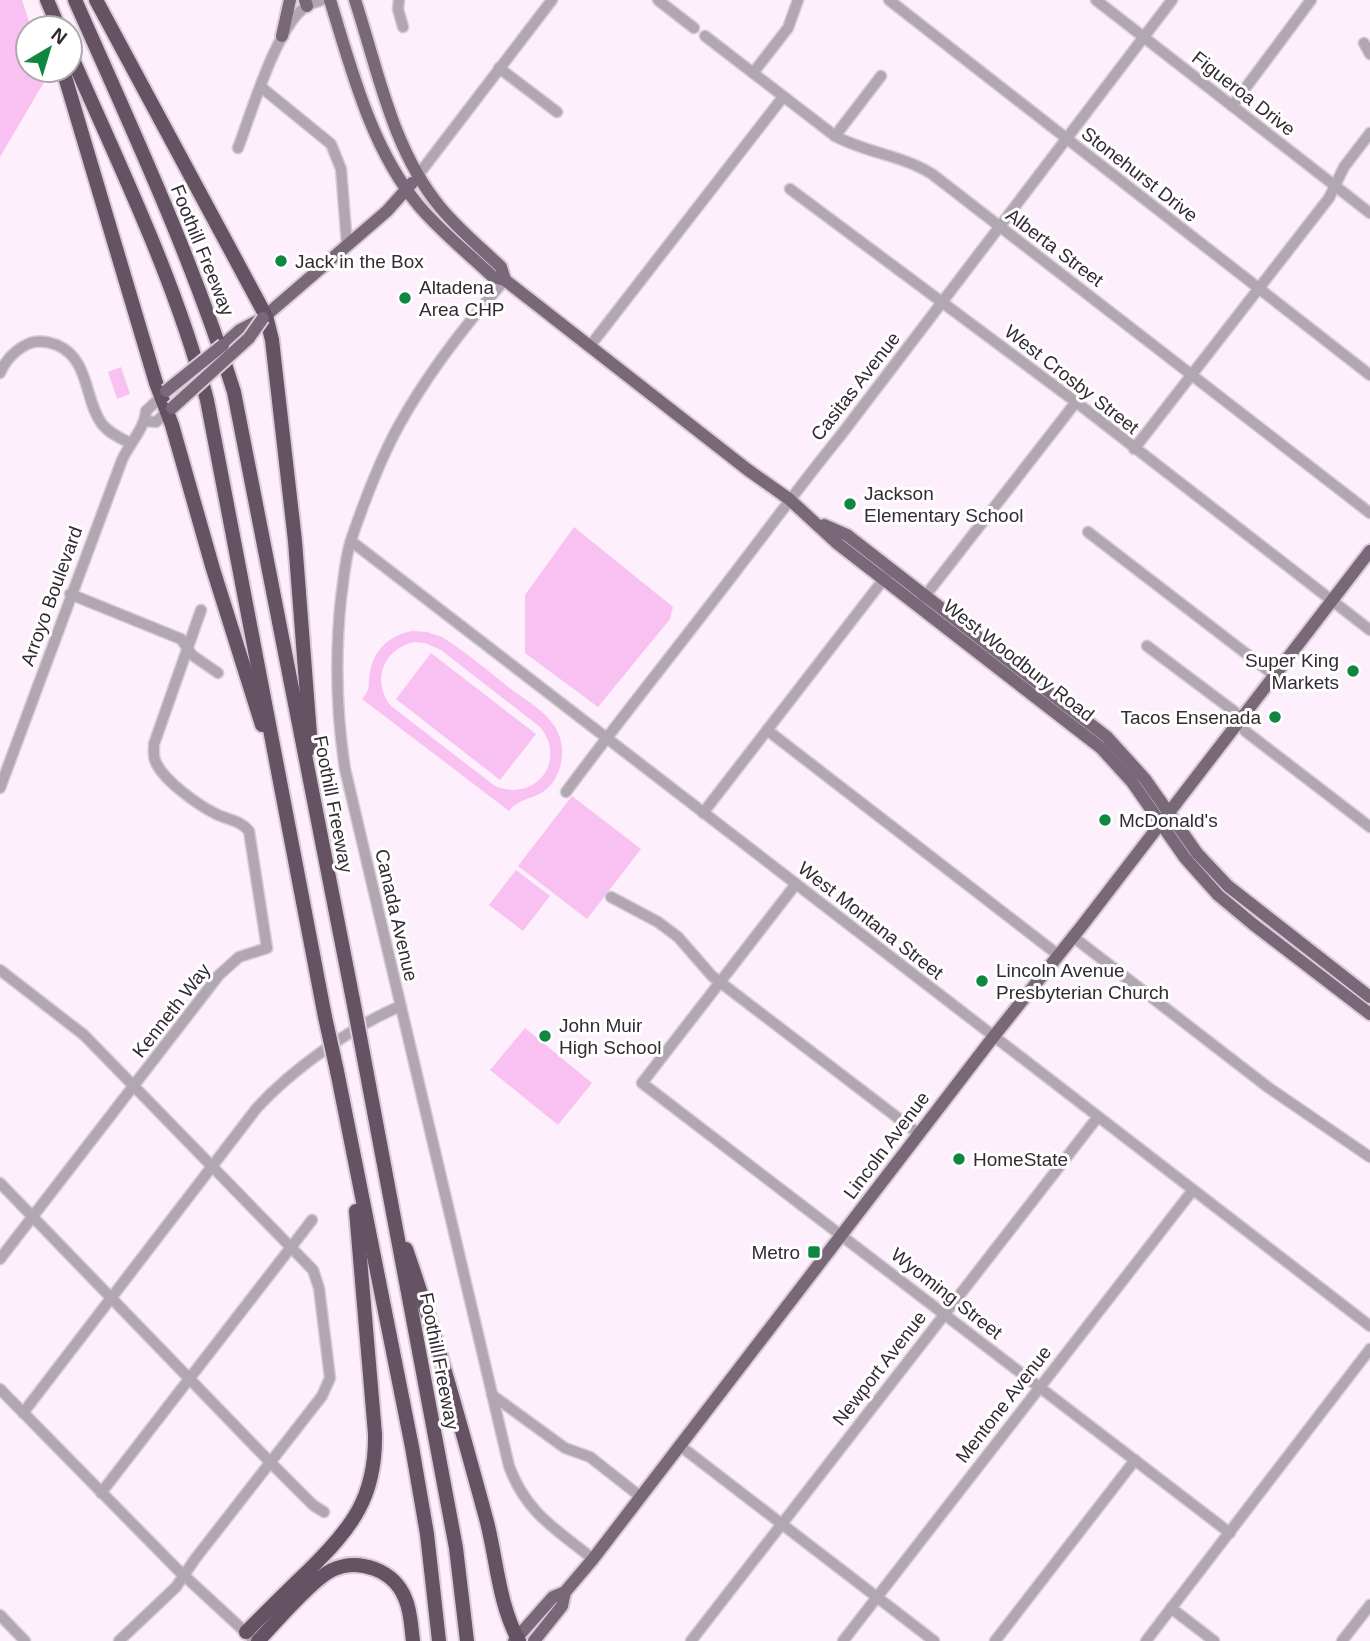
<svg xmlns="http://www.w3.org/2000/svg" width="1370" height="1641" font-family="Helvetica,sans-serif">
<style>
.green{fill:#f9c0f2;fill-rule:evenodd}
.lines{fill:none;stroke-linecap:round;stroke-linejoin:round}
.minor-casing{stroke:#d9ccd7;stroke-width:13}
.major-casing{stroke:#d9ccd7;stroke-width:16}
.highway-casing{stroke:#d9ccd7;stroke-width:18}
.minor{stroke:#b1a7b0;stroke-width:10}
.major{stroke:#796877;stroke-width:12}
.highway{stroke:#655262;stroke-width:14}
.major-bridge-casing{stroke:#d9ccd7;stroke-width:16;stroke-linecap:butt}
.highway-bridge-casing{stroke:#d9ccd7;stroke-width:18;stroke-linecap:butt}
.major-bridge{stroke:#796877;stroke-width:12}
.highway-bridge{stroke:#655262;stroke-width:14}
.poi-dot{fill:#0f8741;stroke:#fff;stroke-width:2.5}
.labels{text-anchor:middle;stroke-width:6;stroke-linejoin:round;paint-order:stroke}
.street-label{font-size:19px;fill:#332a32;stroke:#fff}
.poi-label{font-size:19px;fill:#332a32;stroke:#fff;text-anchor:start}
</style>
<rect width="100%" height="100%" fill="#fdeffb"/>
<g class="green">
<polygon points="0,0 22,0 31,28 28,28 28,70 45,70 47,77 0,157"/>
<polygon points="121,367 130,394 117,399 108,372"/>
<polygon points="574,527 673,607 670,619 598,707 525,653 525,595"/>
<path d="M 412,631 L 427,632 L 442,637 C 466,652 488,671 511,689 C 526,700 545,711 555,727 C 565,743 564,763 555,779 C 541,802 522,794 509,811 L 362,699 C 372,687 367,687 370,673 C 373,650 390,635 412,631 ZM 414,642 L 425,643 L 441,650 L 540,727 C 568,761 535,803 495,786 L 391,706 C 371,681 383,649 414,642 Z"/>
<polygon points="431,653 536,734 500,780 396,699"/>
<polygon points="572,796 641,849 587,919 518,866"/>
<polygon points="516,870 550,896 523,931 489,905"/>
<polygon points="525,1028 592,1083 558,1125 490,1070"/>
</g>
<g class="lines">
<defs>
<g id="minor">
<polyline points="399,0 398,9 403,27"/>
<polyline points="658,0 694,28"/>
<polyline points="889,0 1370,375"/>
<polyline points="1096,0 1370,213"/>
<path d="M 705,36 L 835,136 C 866,153 902,155 932,174 L 1370,513"/>
<polyline points="1364,43 1370,54"/>
<polyline points="499,68 557,112"/>
<polyline points="753,73 788,28 798,0"/>
<polyline points="261,87 331,144 341,169 347,245"/>
<polyline points="1232,106 1311,0"/>
<polyline points="835,136 881,76"/>
<path d="M 238,148 C 251,114 277,24 307,6 C 311,3 318,2 322,0"/>
<polyline points="419,174 552,0"/>
<polyline points="790,189 1076,402 1370,630"/>
<path d="M 505,280 C 466,324 427,374 398,427 C 379,462 364,502 351,540 C 345,558 344,579 341,598 C 335,656 336,711 345,769 L 509,1466 C 526,1513 556,1529 593,1559"/>
<polyline points="590,346 783,97"/>
<path d="M 0,373 C 6,359 16,349 30,343 C 39,340 49,342 57,345 C 90,359 84,400 102,424 C 109,433 120,438 130,443"/>
<polyline points="145,421 156,422 167,412"/>
<polyline points="1134,449 1329,198 1344,167 1370,133"/>
<polyline points="1088,532 1274,675"/>
<polyline points="351,541 1370,1326"/>
<polyline points="70,594 181,639 192,655 218,673"/>
<polyline points="922,600 1076,402"/>
<polyline points="1147,646 1235,712 1245,731 1370,827"/>
<polyline points="767,730 1057,954"/>
<path d="M 0,788 L 122,460 C 129,444 145,428 146,411 L 162,396"/>
<path d="M 566,792 C 614,727 664,665 713,601 C 756,546 797,489 841,435 L 1172,0"/>
<polyline points="703,813 887,575"/>
<polyline points="796,884 642,1083 1230,1533"/>
<polyline points="611,897 658,922 678,937 712,976 919,1134"/>
<polyline points="1072,936 1269,1088 1370,1157"/>
<polyline points="0,970 84,1035 313,1270 319,1288 330,1378 322,1396 195,1559 176,1587 119,1641"/>
<polyline points="0,1183 270,1462 313,1505 324,1512"/>
<path d="M 0,1259 L 219,975 L 239,957 L 267,948 L 249,831 C 240,820 228,820 216,814 C 198,805 161,779 155,760 C 153,755 154,749 154,744 L 201,610"/>
<polyline points="0,1389 177,1569 255,1641"/>
<polyline points="492,1395 565,1448 590,1457 641,1497"/>
<path d="M 23,1413 L 256,1109 C 290,1071 354,1025 401,1006"/>
<polyline points="679,1445 934,1641"/>
<polyline points="101,1493 312,1220"/>
<polyline points="1171,1608 1214,1641"/>
<polyline points="0,1615 25,1641"/>
<polyline points="691,1641 1097,1118"/>
<polyline points="843,1641 1193,1190"/>
<polyline points="995,1641 1135,1460"/>
<polyline points="1146,1641 1370,1349"/>
<polyline points="1342,1641 1370,1605"/>
</g>
<g id="major">
<polyline points="305,0 307,6"/>
<path d="M 330,0 C 352,71 371,148 419,206 C 441,232 469,254 493,277 L 505,280 L 748,470 L 789,499 L 838,544 L 1101,748 L 1132,782 L 1185,858 L 1218,895 L 1254,925 L 1370,1014"/>
<path d="M 355,0 C 378,70 392,149 440,207 C 458,229 480,247 501,267 L 505,280"/>
<polyline points="282,36 290,0"/>
<polyline points="223,345 240,330 263,318 387,211 412,183"/>
<polyline points="824,525 847,535 1107,737 1145,779 1197,853 1228,886 1370,997"/>
<polyline points="514,1641 553,1597 565,1592 593,1559 994,1036 1081,927 1370,551"/>
<polyline points="534,1641 562,1606 565,1592"/>
</g>
<g id="highway">
<polyline points="47,0 59,28"/>
<path d="M 75,0 C 132,129 192,257 234,392 L 353,1000"/>
<polyline points="96,0 266,316 272,340 295,541 311,748"/>
<path d="M 70,53 C 120,167 175,279 207,400 L 325,1017"/>
<polyline points="63,70 156,383 172,425 213,569 262,725"/>
<polyline points="363,1053 456,1548 467,1641"/>
<polyline points="337,1071 412,1447 427,1534 439,1641"/>
<path d="M 406,1249 C 437,1338 462,1430 487,1522 C 497,1562 499,1605 519,1641"/>
<path d="M 246,1632 C 266,1612 287,1591 308,1571 C 352,1528 376,1497 375,1434 L 356,1211"/>
<path d="M 258,1641 C 275,1623 312,1580 332,1570 C 360,1557 394,1571 405,1598 C 411,1611 411,1627 413,1641"/>
</g>
</defs>
<use href="#minor" class="minor-casing"/>
<use href="#major" class="major-casing"/>
<use href="#highway" class="highway-casing"/>
<use href="#minor" class="minor"/>
<use href="#major" class="major"/>
<use href="#highway" class="highway"/>
<defs>
<g id="major-bridge">
<polyline points="166,391 223,345"/>
<polyline points="172,408 249,338 263,318"/>
</g>
<g id="highway-bridge">
<polyline points="353,1000 363,1053"/>
<polyline points="325,1017 337,1071"/>
</g>
</defs>
<use href="#major-bridge" class="major-bridge-casing"/>
<use href="#highway-bridge" class="highway-bridge-casing"/>
<use href="#major-bridge" class="major-bridge"/>
<use href="#highway-bridge" class="highway-bridge"/>
</g>
<g class="poi-dot">
<circle cx="281" cy="261" r="7"/>
<circle cx="405" cy="298" r="7"/>
<circle cx="850" cy="504" r="7"/>
<circle cx="1353" cy="671" r="7"/>
<circle cx="1275" cy="717" r="7"/>
<circle cx="1105" cy="820" r="7"/>
<circle cx="982" cy="981" r="7"/>
<circle cx="545" cy="1036" r="7"/>
<circle cx="959" cy="1159" r="7"/>
<rect x="807" y="1245" width="14" height="14" rx="3.5"/>
</g>
<g class="labels">
<g class="street-label">
<text transform="translate(1244 93) rotate(38)" y="7">Figueroa Drive</text>
<text transform="translate(1140 174) rotate(38)" y="7">Stonehurst Drive</text>
<text transform="translate(1055 247) rotate(37)" y="7">Alberta Street</text>
<text transform="translate(203 250) rotate(68)" y="7">Foothill Freeway</text>
<text transform="translate(1072 379) rotate(38)" y="7">West Crosby Street</text>
<text transform="translate(855 386) rotate(-52)" y="7">Casitas Avenue</text>
<text transform="translate(51 596) rotate(-70)" y="7">Arroyo Boulevard</text>
<text transform="translate(1019 660) rotate(38)" y="7">West Woodbury Road</text>
<text transform="translate(334 804) rotate(79)" y="7">Foothill Freeway</text>
<text transform="translate(397 915) rotate(77)" y="7">Canada Avenue</text>
<text transform="translate(871 920) rotate(38)" y="7">West Montana Street</text>
<text transform="translate(171 1010) rotate(-52)" y="7">Kenneth Way</text>
<text transform="translate(886 1145) rotate(-53)" y="7">Lincoln Avenue</text>
<text transform="translate(947 1293) rotate(38)" y="7">Wyoming Street</text>
<text transform="translate(440 1361) rotate(79)" y="7">Foothill Freeway</text>
<text transform="translate(879 1368) rotate(-52)" y="7">Newport Avenue</text>
<text transform="translate(1003 1404) rotate(-52)" y="7">Mentone Avenue</text>
</g>
<g class="poi-label">
<text x="295" y="268">Jack in the Box</text>
<text x="419" y="294">Altadena<tspan x="419" dy="22">Area CHP</tspan></text>
<text x="864" y="500">Jackson<tspan x="864" dy="22">Elementary School</tspan></text>
<text x="1339" y="667" text-anchor="end">Super King<tspan x="1339" dy="22">Markets</tspan></text>
<text x="1261" y="724" text-anchor="end">Tacos Ensenada</text>
<text x="1119" y="827">McDonald's</text>
<text x="996" y="977">Lincoln Avenue<tspan x="996" dy="22">Presbyterian Church</tspan></text>
<text x="559" y="1032">John Muir<tspan x="559" dy="22">High School</tspan></text>
<text x="973" y="1166">HomeState</text>
<text x="800" y="1259" text-anchor="end">Metro</text>
</g>
</g>
<g transform="translate(49 49) rotate(38)"><circle r="33" fill="#ffffff" stroke="#adaaad" stroke-width="2"/>
<path d="M0-5L12 26L0 18L-12 26Z" fill="#0f8741"/>
<text y="-10" font-size="19" font-weight="bold" text-anchor="middle" fill="#332a32">N</text>
</g>
</svg>
